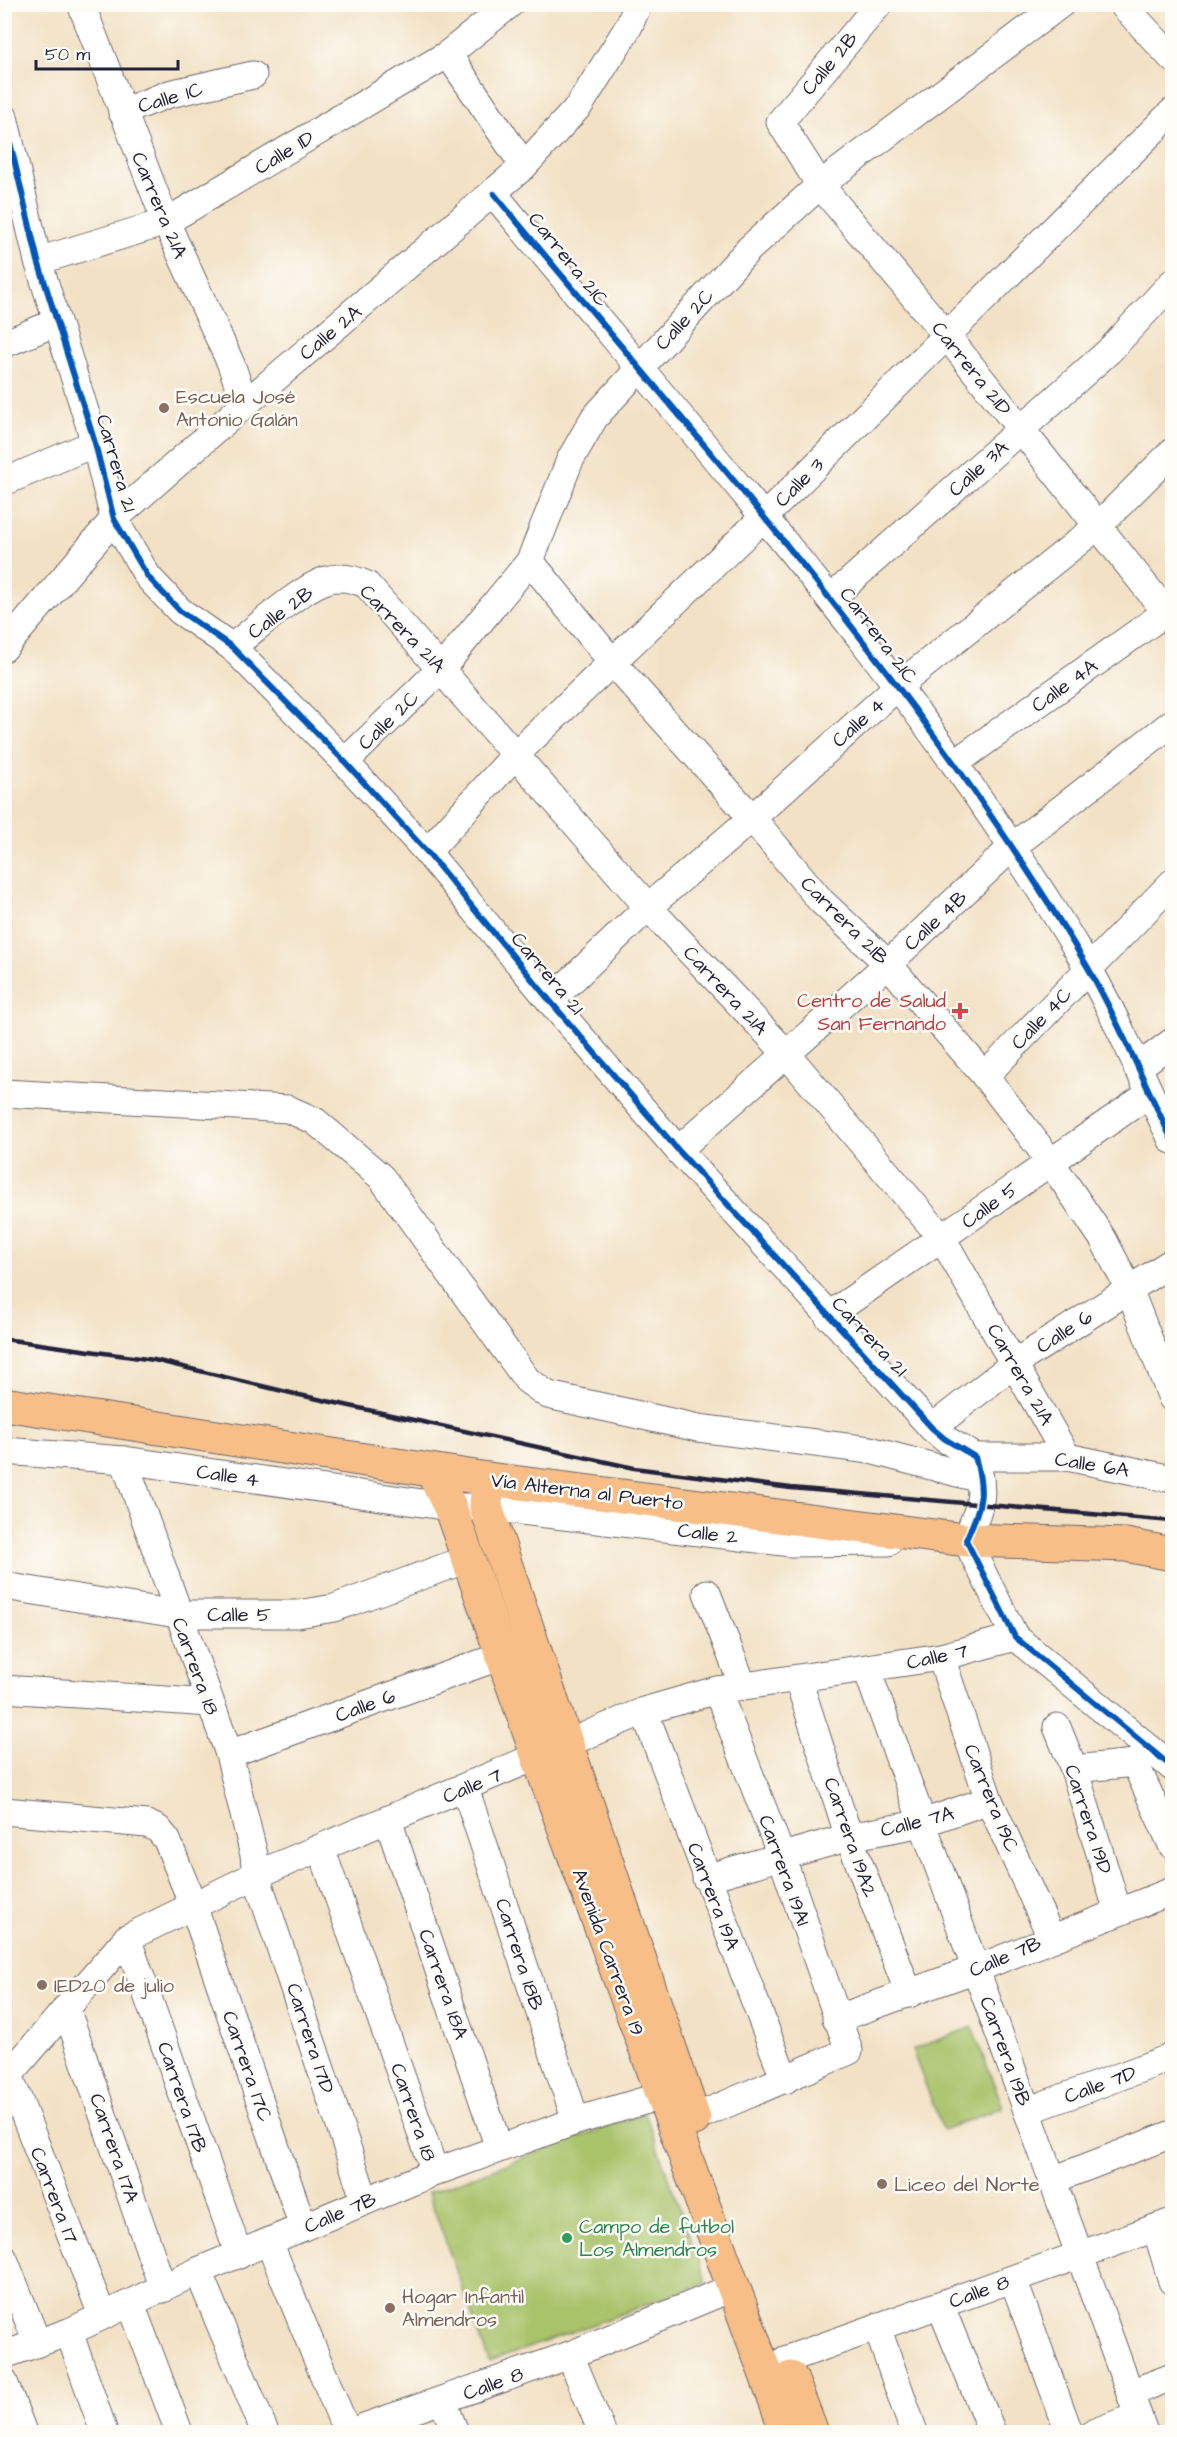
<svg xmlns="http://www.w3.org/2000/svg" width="1177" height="2437" font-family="'Architects Daughter',sans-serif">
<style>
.green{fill:#a9c36a;stroke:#667252;stroke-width:1.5}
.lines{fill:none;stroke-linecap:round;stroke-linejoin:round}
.minor-casing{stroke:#6b656b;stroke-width:29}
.major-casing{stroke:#6b656b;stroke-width:35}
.minor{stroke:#fff;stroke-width:27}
.major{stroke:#f7be88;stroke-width:33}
.rail{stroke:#22223b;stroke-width:4.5}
.cycleway-casing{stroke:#fdfcf7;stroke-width:10}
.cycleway{stroke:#0057b8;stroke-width:6}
.education-dot{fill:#8d6e63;stroke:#fdfcf7;stroke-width:2}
.health-dot{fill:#e0444e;stroke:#fdfcf7;stroke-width:2}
.leisure-dot{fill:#2e9e5b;stroke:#fdfcf7;stroke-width:2}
.labels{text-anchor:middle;stroke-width:5;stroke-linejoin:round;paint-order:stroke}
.street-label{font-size:20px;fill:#22223b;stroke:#fdfcf7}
.education-label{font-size:20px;fill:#785e54;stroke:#fdfcf7;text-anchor:start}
.health-label{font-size:20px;fill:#be3a42;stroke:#fdfcf7;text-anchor:end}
.leisure-label{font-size:20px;fill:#27864d;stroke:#fdfcf7;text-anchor:start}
</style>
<rect width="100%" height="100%" fill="#fdfcf7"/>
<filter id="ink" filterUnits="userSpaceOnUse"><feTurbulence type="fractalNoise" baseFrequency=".0167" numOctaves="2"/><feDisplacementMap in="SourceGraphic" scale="12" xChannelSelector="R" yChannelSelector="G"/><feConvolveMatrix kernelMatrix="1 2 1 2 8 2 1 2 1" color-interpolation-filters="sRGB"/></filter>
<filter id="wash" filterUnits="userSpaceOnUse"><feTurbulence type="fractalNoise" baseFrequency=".008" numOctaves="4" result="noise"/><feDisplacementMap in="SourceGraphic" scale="24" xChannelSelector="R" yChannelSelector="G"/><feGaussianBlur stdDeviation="1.35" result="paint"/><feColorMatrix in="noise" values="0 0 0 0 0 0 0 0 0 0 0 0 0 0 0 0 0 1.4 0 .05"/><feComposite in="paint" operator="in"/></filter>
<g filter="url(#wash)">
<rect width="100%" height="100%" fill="#f2e1c4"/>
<g class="green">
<polygon points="972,2027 1003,2107 943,2130 912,2050"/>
<polygon points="645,2113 707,2283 489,2362 428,2193"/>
</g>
</g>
<g filter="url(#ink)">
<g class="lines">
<defs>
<g id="minor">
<polyline points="81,4 166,222 231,364 245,404"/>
<polyline points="879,4 780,122 820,185 947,336 1166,612"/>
<polyline points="1122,4 1172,58"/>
<polyline points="448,54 524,166"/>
<polyline points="122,112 169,94 253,75"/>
<path d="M 4,117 L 38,261 L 95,443 L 114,519 L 148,577 L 180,611 L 232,647 L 345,762 L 427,852 L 550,1001 L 678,1150 L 932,1428 L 945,1439 L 975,1457 C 986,1495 981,1505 966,1540 L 1015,1637 L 1172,1767"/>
<path d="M 494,194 C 700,444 921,685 1087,966 C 1119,1021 1144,1083 1172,1140"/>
<polyline points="38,261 166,222 448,54 510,4"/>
<polyline points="4,344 57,322"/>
<polyline points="4,482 95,443"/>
<polyline points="530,561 613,663 752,818 821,901 888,964 985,1076 1050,1161 1103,1239 1129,1289 1172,1398"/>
<polyline points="831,598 1109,351 1172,283"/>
<path d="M 232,647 C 257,628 298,590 326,580 C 340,576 355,579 367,585 L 648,907 L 785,1052 L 942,1238 L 1067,1457"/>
<polyline points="4,648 114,519 245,404 524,166 579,106 629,26 638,4"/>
<polyline points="345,762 442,668 530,561 570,460 594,418 749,249 820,185 1061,4"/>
<polyline points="955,763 1172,608"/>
<polyline points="427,852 516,754 764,517 1172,112"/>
<polyline points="550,1001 648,907 752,818 897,687 1098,526 1172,452"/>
<polyline points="1137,1068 1172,1042"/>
<polyline points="985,1076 1172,883"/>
<polyline points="4,1093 288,1109 315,1121 381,1177 527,1380 548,1395 698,1428 870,1450 980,1479"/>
<polyline points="678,1150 888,964 1012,847 1172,723"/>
<polyline points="828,1316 1149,1094"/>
<polyline points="932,1428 1015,1363 1172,1262"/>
<polyline points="4,1451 124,1460 450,1507 486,1507 791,1543 888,1542"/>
<polyline points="975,1457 1067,1457 1172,1479"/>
<polyline points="124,1460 229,1754 254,1855 256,1875 365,2201"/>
<polyline points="4,1586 177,1614 298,1614 334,1608 467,1559"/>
<polyline points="707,1593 743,1686"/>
<polyline points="941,1657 989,1800 1051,1937"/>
<polyline points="867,1670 1144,2432"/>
<polyline points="798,1679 849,1837 909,1994"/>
<polyline points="4,1689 210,1703"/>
<polyline points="644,1711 785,2080"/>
<polyline points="1057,1727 1074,1769 1118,1912"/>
<polyline points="229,1754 501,1656"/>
<polyline points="1074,1769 1135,1763 1172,1845"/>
<polyline points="465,1788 576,2121"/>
<polyline points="4,1811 147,1824 158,1829 167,1840 193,1905 303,2227"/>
<polyline points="388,1820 499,2148"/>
<polyline points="321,1848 435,2172"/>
<polyline points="706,1878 849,1837 923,1823 989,1800"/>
<polyline points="127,1938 239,2255"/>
<polyline points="66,2008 163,2289"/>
<polyline points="836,2019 976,1969 1172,1891"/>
<polyline points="9,2075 102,2315"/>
<polyline points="4,2081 127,1938 256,1875 644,1711 717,1690 941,1657 1015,1637"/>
<polyline points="1027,2111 1172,2057"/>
<polyline points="694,2118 849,2051 781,1855 717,1690"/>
<polyline points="1053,2180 1172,2134"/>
<polyline points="1156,2228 1172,2281"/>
<polyline points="269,2242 347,2432"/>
<polyline points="4,2259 37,2342"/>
<polyline points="198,2271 265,2432"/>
<polyline points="1013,2279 1069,2432"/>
<polyline points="131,2304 179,2432"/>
<polyline points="940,2305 992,2432"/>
<polyline points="877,2327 914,2432"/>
<polyline points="69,2332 104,2432"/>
<polyline points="4,2355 69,2332 198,2271 435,2172 576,2121 681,2090"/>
<polyline points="570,2355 602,2432"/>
<polyline points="785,2360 1172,2222"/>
<polyline points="4,2382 23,2432"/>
<polyline points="1130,2393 1172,2377"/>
<polyline points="443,2401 455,2432"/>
<polyline points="350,2432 570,2355 734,2287"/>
<polyline points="1095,2432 1138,2416"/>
</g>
<g id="major">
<polyline points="4,1404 488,1479 966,1540 1126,1545 1172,1554"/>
<polyline points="432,1471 450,1507 538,1757 787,2432"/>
<polyline points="488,1479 486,1507 694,2119"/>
<polyline points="791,2378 812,2432"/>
</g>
</defs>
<use href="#minor" class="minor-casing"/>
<use href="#major" class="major-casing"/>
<use href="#minor" class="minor"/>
<use href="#major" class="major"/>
<polyline class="rail" points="4,1339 154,1360 295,1394 634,1468 791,1488 1172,1521"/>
<defs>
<g id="cycleway">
<path d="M 4,117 L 38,261 L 95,443 L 114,519 L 148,577 L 180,611 L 232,647 L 345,762 L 427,852 L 550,1001 L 678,1150 L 932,1428 L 945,1439 L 975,1457 C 986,1495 981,1505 966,1540 L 1015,1637 L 1172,1767"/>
<path d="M 494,194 C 700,444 921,685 1087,966 C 1119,1021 1144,1083 1172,1140"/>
</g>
</defs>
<use href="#cycleway" class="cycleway-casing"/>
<use href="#cycleway" class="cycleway"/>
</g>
</g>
<g class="education-dot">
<circle cx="164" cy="408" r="6"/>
<circle cx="42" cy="1985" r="6"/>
<circle cx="882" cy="2184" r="6"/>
<circle cx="390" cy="2308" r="6"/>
</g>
<path class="health-dot" d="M957 1002h6v6h6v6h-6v6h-6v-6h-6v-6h6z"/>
<circle class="leisure-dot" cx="567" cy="2238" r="6"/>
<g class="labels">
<g class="street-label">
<text transform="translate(829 63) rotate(-50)" y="7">Calle 2B</text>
<text transform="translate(170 97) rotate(-16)" y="7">Calle 1C</text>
<text transform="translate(284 152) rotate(-31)" y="7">Calle 1D</text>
<text transform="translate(160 205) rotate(67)" y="7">Carrera 21A</text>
<text transform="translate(569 259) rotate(51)" y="7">Carrera 21C</text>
<text transform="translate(684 319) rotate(-47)" y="7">Calle 2C</text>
<text transform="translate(330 332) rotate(-40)" y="7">Calle 2A</text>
<text transform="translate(972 368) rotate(51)" y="7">Carrera 21D</text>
<text transform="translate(117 463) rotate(74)" y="7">Carrera 21</text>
<text transform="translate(978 468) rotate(-42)" y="7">Calle 3A</text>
<text transform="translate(799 482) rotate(-45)" y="7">Calle 3</text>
<text transform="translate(280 612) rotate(-36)" y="7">Calle 2B</text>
<text transform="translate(403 628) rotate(46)" y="7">Carrera 21A</text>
<text transform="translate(879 635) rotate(53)" y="7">Carrera 21C</text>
<text transform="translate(1064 685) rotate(-36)" y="7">Calle 4A</text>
<text transform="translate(388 720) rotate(-44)" y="7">Calle 2C</text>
<text transform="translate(858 722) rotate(-42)" y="7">Calle 4</text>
<text transform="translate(845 920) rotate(45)" y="7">Carrera 21B</text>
<text transform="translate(935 920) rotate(-43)" y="7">Calle 4B</text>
<text transform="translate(548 973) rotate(50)" y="7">Carrera 21</text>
<text transform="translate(726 990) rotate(47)" y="7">Carrera 21A</text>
<text transform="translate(1041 1018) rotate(-46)" y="7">Calle 4C</text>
<text transform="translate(989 1205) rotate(-36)" y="7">Calle 5</text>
<text transform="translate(1064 1331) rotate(-33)" y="7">Calle 6</text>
<text transform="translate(870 1336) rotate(47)" y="7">Carrera 21</text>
<text transform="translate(1021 1374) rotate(60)" y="7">Carrera 21A</text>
<text transform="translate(1092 1464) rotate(9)" y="7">Calle 6A</text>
<text transform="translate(228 1475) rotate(8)" y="7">Calle 4</text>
<text transform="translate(587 1491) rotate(7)" y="7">Vía Alterna al Puerto</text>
<text transform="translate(708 1533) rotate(7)" y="7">Calle 2</text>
<text x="239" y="1621">Calle 5</text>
<text transform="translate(937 1656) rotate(-12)" y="7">Calle 7</text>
<text transform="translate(196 1666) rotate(70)" y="7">Carrera 18</text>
<text transform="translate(365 1705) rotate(-20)" y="7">Calle 6</text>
<text transform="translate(472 1785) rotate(-23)" y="7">Calle 7</text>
<text transform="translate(992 1798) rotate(68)" y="7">Carrera 19C</text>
<text transform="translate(1089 1819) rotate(72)" y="7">Carrera 19D</text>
<text transform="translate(917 1821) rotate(-14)" y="7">Calle 7A</text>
<text transform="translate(851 1837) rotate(71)" y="7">Carrera 19A2</text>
<text transform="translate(785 1870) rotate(70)" y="7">Carrera 19A1</text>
<text transform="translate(714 1896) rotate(69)" y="7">Carrera 19A</text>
<text transform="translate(609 1952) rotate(70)" y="7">Avenida Carrera 19</text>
<text transform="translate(520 1954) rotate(72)" y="7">Carrera 18B</text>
<text transform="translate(1005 1956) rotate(-23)" y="7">Calle 7B</text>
<text transform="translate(444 1984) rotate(71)" y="7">Carrera 18A</text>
<text transform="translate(311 2038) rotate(72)" y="7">Carrera 17D</text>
<text transform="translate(1006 2051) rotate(70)" y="7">Carrera 19B</text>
<text transform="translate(248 2066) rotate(71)" y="7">Carrera 17C</text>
<text transform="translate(1100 2084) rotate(-20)" y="7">Calle 7D</text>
<text transform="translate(183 2097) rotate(71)" y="7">Carrera 17B</text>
<text transform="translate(414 2112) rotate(71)" y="7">Carrera 18</text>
<text transform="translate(115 2148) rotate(71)" y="7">Carrera 17A</text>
<text transform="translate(55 2195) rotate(69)" y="7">Carrera 17</text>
<text transform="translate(340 2212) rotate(-23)" y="7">Calle 7B</text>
<text transform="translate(979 2291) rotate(-20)" y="7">Calle 8</text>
<text transform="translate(493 2383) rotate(-20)" y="7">Calle 8</text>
</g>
<g class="education-label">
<text x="176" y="403">Escuela José<tspan x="176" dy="23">Antonio Galán</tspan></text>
<text x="54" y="1992">IED20 de julio</text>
<text x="894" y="2191">Liceo del Norte</text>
<text x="402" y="2303">Hogar Infantil<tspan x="402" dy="23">Almendros</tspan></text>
</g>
<g class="health-label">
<text x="946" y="1007">Centro de Salud<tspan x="946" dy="23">San Fernando</tspan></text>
</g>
<g class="leisure-label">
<text x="579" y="2233">Campo de futbol<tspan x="579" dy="23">Los Almendros</tspan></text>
</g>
</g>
<rect width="1177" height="2437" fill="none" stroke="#fdfcf7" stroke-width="24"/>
<path d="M36 60v9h142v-9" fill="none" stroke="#22223b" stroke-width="3"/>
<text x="45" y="60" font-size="18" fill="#22223b" stroke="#fdfcf7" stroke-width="4.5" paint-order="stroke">50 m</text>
</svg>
